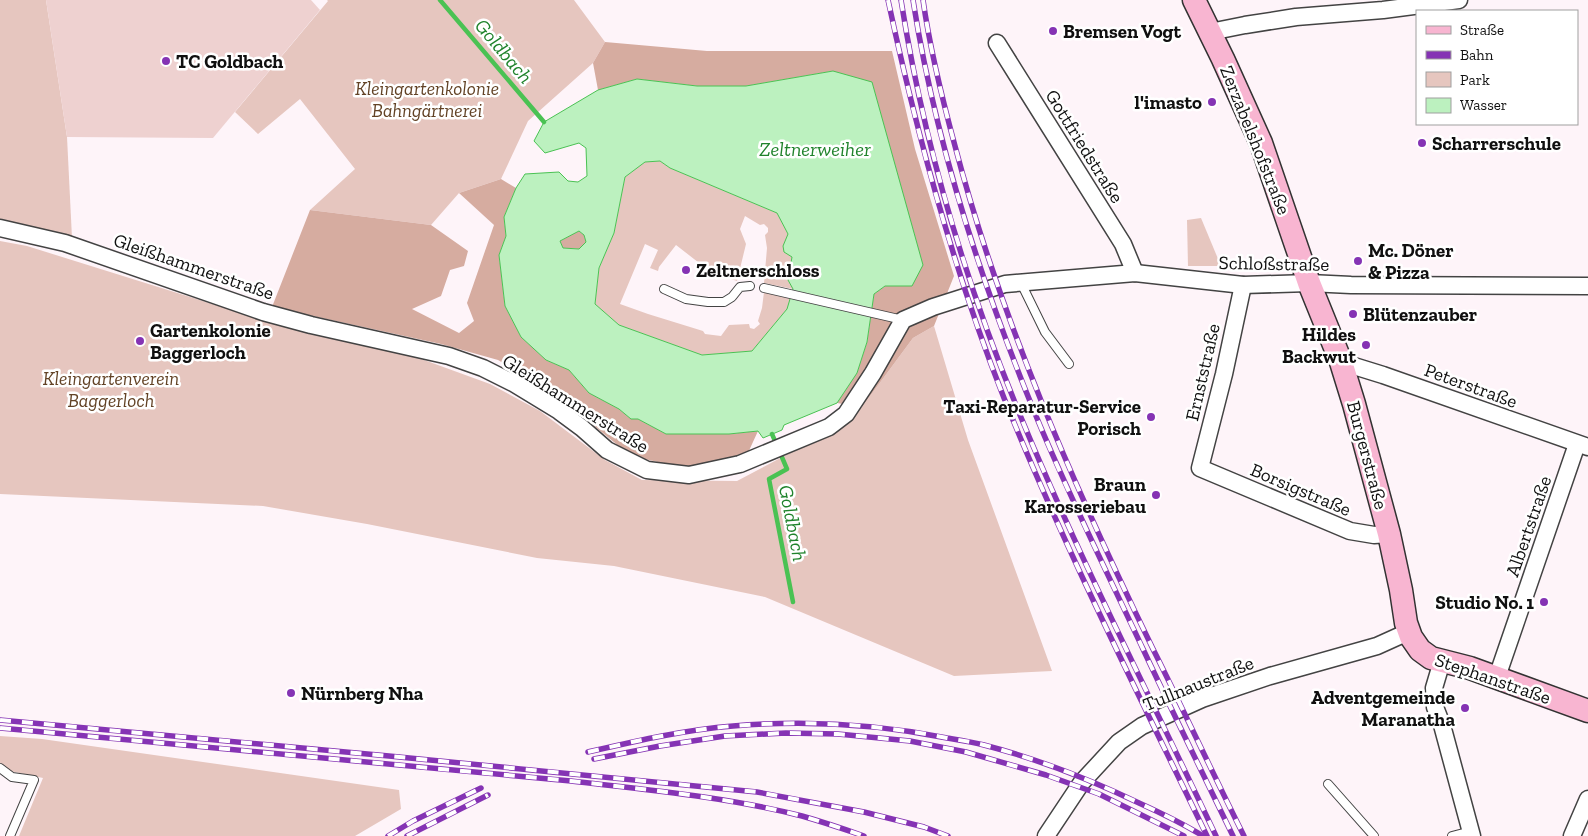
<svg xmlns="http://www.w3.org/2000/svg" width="1588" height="836" font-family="'Zilla Slab',serif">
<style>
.green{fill:#e6c6bf}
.forest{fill:#d6aca0}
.pitch{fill:#eed1d0}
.water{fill:#bcf1bf;stroke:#4ac253;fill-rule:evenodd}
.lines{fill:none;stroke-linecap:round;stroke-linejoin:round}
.stream{stroke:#4ac253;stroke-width:4.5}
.lane-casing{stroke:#434343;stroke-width:10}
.street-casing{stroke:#434343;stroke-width:19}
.secondary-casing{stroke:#323232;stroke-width:25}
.lane{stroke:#fff;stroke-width:8}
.street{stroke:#fff;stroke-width:16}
.secondary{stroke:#f8b5d1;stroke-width:22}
.rail-casing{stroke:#8533b4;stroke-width:5.5}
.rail{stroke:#fff;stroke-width:4;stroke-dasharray:11;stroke-linecap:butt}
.poi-dot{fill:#8533b4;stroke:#fff;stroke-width:2}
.labels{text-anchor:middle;stroke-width:5;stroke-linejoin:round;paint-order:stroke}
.poi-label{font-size:19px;font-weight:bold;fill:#101010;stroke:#fff;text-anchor:start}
.park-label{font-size:19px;font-style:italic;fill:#624225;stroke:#fff}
.street-label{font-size:19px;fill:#101010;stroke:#fff}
.water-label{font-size:20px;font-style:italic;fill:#20832c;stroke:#fff}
</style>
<rect width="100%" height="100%" fill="#fef4f9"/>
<g class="green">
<polygon points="0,0 46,0 67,137 72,238 0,220"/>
<polygon points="327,0 574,0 605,42 593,63 528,121 501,179 459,193 431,225 310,210 355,169 300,99 258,134 235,112 328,1"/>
<polygon points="660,161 670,168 777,213 788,234 792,257 788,280 793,289 764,283 767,248 765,235 768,232 768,228 764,224 760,225 745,216 740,229 746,244 737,281 712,273 676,245 659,267 658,271 650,268 658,250 645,244 620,304 648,314 703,331 705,334 721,336 729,325 749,324 750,328 754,329 760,324 758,321 762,308 764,292 792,298 787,309 752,351 702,355 619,325 595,304 599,268 614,233 625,177 645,162"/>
<polygon points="1201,218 1221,266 1188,266 1187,220"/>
<polygon points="0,241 27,246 235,311 394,349 490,384 540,411 605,460 642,480 737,481 818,438 862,407 913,338 934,326 968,440 1052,671 954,676 765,597 614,566 537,558 367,524 263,506 0,494"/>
<polygon points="0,736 42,739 399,790 401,809 355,836 19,836 43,778 10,771 0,763"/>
</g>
<g class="forest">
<polygon points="605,42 707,51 892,51 915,149 954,276 934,326 913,338 862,407 837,403 857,373 867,342 874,294 885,286 912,286 833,71 746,86 697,86 637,79 598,90 593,63"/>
<polygon points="501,179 516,188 504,217 506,236 499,255 505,306 521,337 546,360 569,370 589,393 619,409 631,419 638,419 666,434 729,434 758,431 747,455 689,469 631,456 550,390 498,360 441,344 272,307 310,210 431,225 468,251 464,266 450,270 441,296 412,309 459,333 474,321 467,303 494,225 459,193"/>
<polygon points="579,231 584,235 586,242 579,249 563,248 560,241"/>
</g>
<polygon class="pitch" points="46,0 311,0 320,10 213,138 67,137"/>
<path class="water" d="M 833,71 L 872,82 L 923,265 L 912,286 L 885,286 L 874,294 L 867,342 L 857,373 L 837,403 L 784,425 L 782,430 L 763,438 L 758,431 L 729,434 L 666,434 L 638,419 L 631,419 L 619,409 L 589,393 L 569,370 L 546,360 L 521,337 L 505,306 L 499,255 L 506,236 L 504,217 L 516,188 L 525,174 L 559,172 L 568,181 L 578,182 L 587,176 L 586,148 L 579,143 L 545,153 L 534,141 L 544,122 L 598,90 L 637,79 L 697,86 L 746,86 ZM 660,161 L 670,168 L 777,213 L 788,234 L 783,246 L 784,252 L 792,257 L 788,280 L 793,289 L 787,309 L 752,351 L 702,355 L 619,325 L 595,304 L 599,268 L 614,233 L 625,177 L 645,162 ZM 579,231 L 584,235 L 586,242 L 579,249 L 563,248 L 560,241 Z"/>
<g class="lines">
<g class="stream">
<polyline points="440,0 544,122"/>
<polyline points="772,434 787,469 769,479 793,602"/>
</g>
<defs>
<g id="lane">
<polyline points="1021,283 1045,332 1069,364"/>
<polyline points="764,288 903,320"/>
<polyline points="664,289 686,299 708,302 724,302 732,297 740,287 750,286"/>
<polyline points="0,768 12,777 34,780 10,836"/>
<polyline points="1328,784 1374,836"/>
<polyline points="1452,836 1471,831"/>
</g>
<g id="street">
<polyline points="1210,32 1245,25 1296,17 1383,10 1459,0"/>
<polyline points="997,43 1123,244 1135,273"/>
<polyline points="0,228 65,243 263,312 311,325 449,356 483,368 513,383 559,411 582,428 607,450 647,470 689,475 740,464 829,427 846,414 873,373 903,320 933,307 1005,284 1135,273 1243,285 1309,283 1351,285 1588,286"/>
<polyline points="1243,285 1224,374 1200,468 1350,531 1374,535 1389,534"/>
<polyline points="1341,362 1383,375 1588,447"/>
<polyline points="1442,661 1434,688 1435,707 1442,725 1472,836"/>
<polyline points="1497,677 1577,444"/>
<polyline points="1046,836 1082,782 1119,742 1142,726 1202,699 1270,676 1377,646 1408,632"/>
<polyline points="1572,836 1588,799"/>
</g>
<polyline id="secondary" points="1194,0 1223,59 1261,143 1309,283 1341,362 1354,404 1389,534 1401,590 1406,623 1411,637 1420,650 1431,658 1470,668 1588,711"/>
</defs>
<use href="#lane" class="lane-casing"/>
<use href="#street" class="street-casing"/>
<use href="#secondary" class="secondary-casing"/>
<use href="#lane" class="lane"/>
<use href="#street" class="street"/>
<use href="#secondary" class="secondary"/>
<defs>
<g id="rail">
<path d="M 888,0 C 917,135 953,269 1004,398 C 1064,547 1137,691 1207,836"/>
<path d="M 901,0 C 923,140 966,284 1020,415 C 1079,558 1150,696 1216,836"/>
<path d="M 913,0 C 935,141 980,279 1034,411 C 1067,492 1106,570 1143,649 C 1172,711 1203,774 1233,836"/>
<path d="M 923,0 C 930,49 942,98 955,146 C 1001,321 1074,486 1153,649 C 1184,711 1213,774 1244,836"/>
<polyline points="0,720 389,756 757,792 864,812 924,827 948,836"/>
<path d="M 0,728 L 571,781 C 649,790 727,797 802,816 C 823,822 844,829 864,836"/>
<path d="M 588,752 C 636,741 683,730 733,726 C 804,720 877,724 947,738 C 959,740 972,742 984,745 C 1038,759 1089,779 1139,803 C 1161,813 1182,823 1203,836"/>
<polyline points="594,759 660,746 725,736 786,733 838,734 910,741 966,752 1046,775 1099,794 1184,836"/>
<polyline points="388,836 413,821 481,788"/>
<polyline points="407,836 488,795"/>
</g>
</defs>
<use href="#rail" class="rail-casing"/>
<use href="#rail" class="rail"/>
</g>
<g class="poi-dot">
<circle cx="1053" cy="31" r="5"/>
<circle cx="166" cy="61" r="5"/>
<circle cx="1212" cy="102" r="5"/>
<circle cx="1422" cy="143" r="5"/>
<circle cx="1358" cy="261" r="5"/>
<circle cx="686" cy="270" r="5"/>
<circle cx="1353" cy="314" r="5"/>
<circle cx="140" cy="341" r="5"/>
<circle cx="1366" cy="345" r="5"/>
<circle cx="1151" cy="417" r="5"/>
<circle cx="1156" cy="495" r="5"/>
<circle cx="1544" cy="602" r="5"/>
<circle cx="291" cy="693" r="5"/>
<circle cx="1465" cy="708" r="5"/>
</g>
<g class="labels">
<g class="poi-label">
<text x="1063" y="38">Bremsen Vogt</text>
<text x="176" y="68">TC Goldbach</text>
<text x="1202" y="109" text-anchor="end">l'imasto</text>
<text x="1432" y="150">Scharrerschule</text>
<text x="1368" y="257">Mc. Döner<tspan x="1368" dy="22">&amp; Pizza</tspan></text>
<text x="696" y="277">Zeltnerschloss</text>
<text x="1363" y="321">Blütenzauber</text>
<text x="150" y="337">Gartenkolonie<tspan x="150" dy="22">Baggerloch</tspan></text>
<text x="1356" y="341" text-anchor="end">Hildes<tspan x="1356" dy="22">Backwut</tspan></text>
<text x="1141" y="413" text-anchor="end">Taxi-Reparatur-Service<tspan x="1141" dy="22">Porisch</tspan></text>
<text x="1146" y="491" text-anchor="end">Braun<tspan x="1146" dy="22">Karosseriebau</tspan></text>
<text x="1534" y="609" text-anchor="end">Studio No. 1</text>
<text x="301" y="700">Nürnberg Nha</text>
<text x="1455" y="704" text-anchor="end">Adventgemeinde<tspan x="1455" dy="22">Maranatha</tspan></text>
</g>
<g class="park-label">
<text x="427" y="95">Kleingartenkolonie<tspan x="427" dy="22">Bahngärtnerei</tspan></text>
<text x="111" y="385">Kleingartenverein<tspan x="111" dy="22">Baggerloch</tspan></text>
</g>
<g class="street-label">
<text transform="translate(1256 140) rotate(68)" y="7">Zerzabelshofstraße</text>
<text transform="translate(1085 146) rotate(58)" y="7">Gottfriedstraße</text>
<text transform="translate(1274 263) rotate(1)" y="7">Schloßstraße</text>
<text transform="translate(194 266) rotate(19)" y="7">Gleißhammerstraße</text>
<text transform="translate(1202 372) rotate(-77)" y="7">Ernststraße</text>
<text transform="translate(1471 385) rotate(20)" y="7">Peterstraße</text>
<text transform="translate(576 403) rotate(32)" y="7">Gleißhammerstraße</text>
<text transform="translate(1368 455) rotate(75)" y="7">Burgerstraße</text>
<text transform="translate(1301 489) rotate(23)" y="7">Borsigstraße</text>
<text transform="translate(1528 526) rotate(-71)" y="7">Albertstraße</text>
<text transform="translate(1493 678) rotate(19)" y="7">Stephanstraße</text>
<text transform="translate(1198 683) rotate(-22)" y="7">Tullnaustraße</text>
</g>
<g class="water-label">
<text transform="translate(504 51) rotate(50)" y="7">Goldbach</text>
<text x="815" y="156">Zeltnerweiher</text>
<text transform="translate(793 523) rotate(79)" y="7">Goldbach</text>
</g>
</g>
<rect x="1416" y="10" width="162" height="115" fill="#ffffff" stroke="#9f9f9f"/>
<rect x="1426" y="26" width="25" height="8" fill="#f8b5d1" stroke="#9f9f9f"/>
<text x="1460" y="35" font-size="15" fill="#101010">Straße</text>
<rect x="1426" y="51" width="25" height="8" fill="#8533b4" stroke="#9f9f9f"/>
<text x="1460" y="60" font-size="15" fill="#101010">Bahn</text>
<rect x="1426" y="72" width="25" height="15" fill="#e6c6bf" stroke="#9f9f9f"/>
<text x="1460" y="85" font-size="15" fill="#101010">Park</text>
<rect x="1426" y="98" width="25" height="15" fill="#bcf1bf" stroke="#9f9f9f"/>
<text x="1460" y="110" font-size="15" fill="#101010">Wasser</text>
</svg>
